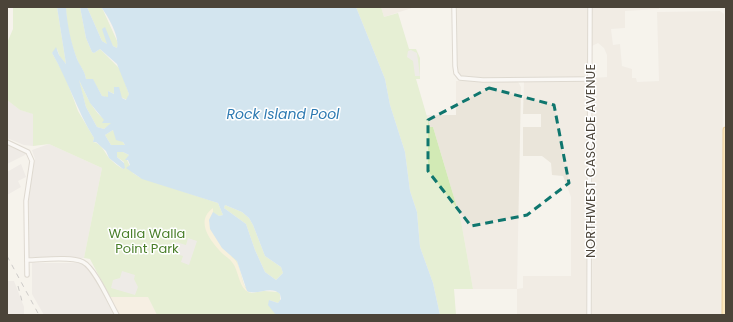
<svg xmlns="http://www.w3.org/2000/svg" width="733" height="322" font-family="Poppins,sans-serif">
<style>
.residential{fill:#eae5da}
.commercial{fill:#f7ead8}
.industrial{fill:#e6e2dd}
.green{fill:#d2eab5}
.sand{fill:#f9efc9}
.parking{fill:#e5e3e0}
.water{fill:#a9d4f2;fill-rule:evenodd}
.lines{fill:none;stroke-linecap:round;stroke-linejoin:round}
.tertiary-casing{stroke:#c2bbae;stroke-width:5.5}
.trunk-casing{stroke:#e0a43c;stroke-width:7}
.tertiary{stroke:#fff;stroke-width:3.5}
.trunk{stroke:#ffd985;stroke-width:5}
.rail{stroke:#9a9a9a;stroke-width:1;stroke-dasharray:5 5;stroke-linecap:butt}
.marked{fill:none;stroke:#0f766e;stroke-width:3;stroke-dasharray:8 5;stroke-linejoin:round}
.labels{text-anchor:middle;stroke-width:3;stroke-linejoin:round;paint-order:stroke}
.street-label{font-size:13px;fill:#4b4439;stroke:#fff}
.park-label{font-size:13px;fill:#4a7f2a;stroke:#fff}
.water-label{font-size:14px;font-style:italic;fill:#2e7ab2;stroke:#fff}
</style>
<rect width="100%" height="100%" fill="#f6f3ec"/>
<g class="residential">
<polygon points="381,7 415,7 384,17"/>
<polygon points="456,7 589,7 589,77 468,78 462,76 456,70"/>
<polygon points="592,7 659,7 659,9 625,11 625,28 611,29 613,45 620,44 622,66 632,69 632,78 636,78 637,82 659,81 657,12 720,11 724,14 722,315 592,315 593,78 607,77 607,55 604,48 598,43 592,46"/>
<polygon points="514,80 518,82 521,87 517,289 523,288 523,276 571,276 571,197 563,176 552,175 551,163 542,156 523,156 523,127 541,127 541,114 523,114 524,81 586,81 589,84 586,315 517,315 517,289 473,289 461,221 433,127 430,127 426,115 456,115 456,81"/>
</g>
<polygon class="commercial" points="110,297 148,297 157,315 120,315"/>
<g class="industrial">
<polygon points="7,100 20,110 34,114 33,146 24,145 7,138"/>
<polygon points="7,143 27,154 7,164"/>
<polygon points="49,144 102,168 84,258 29,257 28,201 35,159 32,150"/>
<polygon points="21,164 26,177 18,181 21,187 7,195 7,172"/>
<polygon points="32,263 80,263 87,265 115,315 44,315 32,294"/>
<polygon points="7,281 14,281 24,307 24,315 7,315"/>
</g>
<g class="green">
<path d="M 13,7 L 57,7 L 66,64 L 60,57 L 57,49 L 52,53 L 65,76 L 78,111 L 94,138 L 93,142 C 102,143 105,154 110,159 C 114,163 118,166 123,169 L 124,162 L 117,157 L 117,152 L 123,152 L 129,155 L 127,160 L 133,173 L 139,177 L 218,203 L 223,215 L 219,216 L 213,213 L 237,261 L 244,285 L 251,293 L 264,291 L 278,292 L 280,294 L 280,301 L 278,303 L 269,300 L 276,315 L 157,315 L 148,297 L 110,297 L 90,259 L 84,258 L 102,168 L 49,144 L 33,146 L 33,114 L 20,110 L 7,100 L 7,43 L 13,29 Z"/>
<path d="M 66,7 L 80,7 L 86,38 L 92,52 L 94,53 L 100,49 L 120,69 L 129,94 L 127,100 L 108,91 L 109,98 L 102,96 L 93,80 L 86,79 C 85,71 80,67 77,59 C 71,44 66,24 66,7 Z"/>
<polygon points="87,7 101,7 103,10 118,43 117,48 113,46 108,37 107,44 102,41"/>
<polygon points="356,7 381,7 384,17 398,13 409,49 416,49 420,58 420,79 416,79 430,127 433,127 461,221 473,289 454,289 456,315 440,315 433,283 420,247 417,212 410,191 405,152 390,105 385,79"/>
<path d="M 78,78 C 86,94 94,117 112,123 L 104,129 L 97,127 L 86,107 Z"/>
<polygon points="113,130 125,145 111,145 105,135"/>
<polygon points="225,205 242,212 249,218 253,225 265,256 281,267 283,273 276,280 265,272 255,250 246,224 224,208"/>
</g>
<path class="sand" d="M 213,208 L 213,212 L 209,220 L 232,257 C 244,266 238,285 251,293 C 240,291 239,274 234,265 C 230,258 224,256 219,250 C 208,238 196,220 213,208 Z"/>
<g class="parking">
<polygon points="411,50 417,53 420,76 415,76 413,61 407,57 408,51"/>
<polygon points="188,238 197,241 189,265 181,262 183,256 172,253 176,242 186,245"/>
<polygon points="122,271 135,275 134,279 138,287 135,295 111,288 113,280 120,278"/>
</g>
<path class="water" d="M 57,7 L 66,7 C 67,24 71,43 77,59 C 80,66 85,71 86,79 L 93,79 L 102,96 L 108,97 L 108,91 L 114,94 L 114,87 L 119,87 L 122,98 L 126,100 L 129,94 L 117,64 L 100,49 L 94,53 L 92,52 L 86,38 L 80,7 L 87,7 L 102,41 L 107,44 L 102,29 L 105,27 L 113,46 L 117,48 C 120,37 108,16 101,7 L 356,7 L 385,79 L 390,105 L 405,152 L 410,191 L 417,212 L 420,247 L 433,283 L 440,315 L 276,315 L 268,305 L 269,300 L 278,303 L 281,299 L 280,294 C 271,285 257,296 247,291 L 237,261 L 222,248 L 210,229 L 209,220 L 213,212 L 219,216 L 223,215 L 218,203 L 142,179 L 126,168 L 130,165 L 128,160 L 125,160 L 129,155 L 123,152 L 117,152 L 117,157 L 124,163 L 125,168 L 123,169 L 109,158 L 106,151 L 96,142 L 93,142 L 94,138 C 77,111 68,80 52,53 L 56,47 L 59,55 L 66,64 ZM 79,80 L 90,103 L 104,120 L 102,123 L 111,123 L 104,129 L 97,127 L 86,107 ZM 113,130 L 116,140 L 123,142 L 125,145 L 111,145 L 105,135 ZM 225,205 L 242,212 L 249,218 L 253,225 L 265,256 L 281,267 L 283,273 L 276,280 L 265,272 L 255,250 L 246,224 L 224,208 Z"/>
<g class="lines">
<defs>
<g id="tertiary">
<polyline points="454,7 455,66 456,73 460,78 483,80 590,79"/>
<polyline points="7,142 28,152 32,161 26,201 27,275"/>
<path d="M 27,260 C 41,260 71,256 83,262 C 95,268 110,303 117,315"/>
<polyline points="589,315 590,7"/>
</g>
<polyline id="trunk" points="725,315 726,130"/>
</defs>
<use href="#tertiary" class="tertiary-casing"/>
<use href="#trunk" class="trunk-casing"/>
<use href="#tertiary" class="tertiary"/>
<use href="#trunk" class="trunk"/>
<g class="rail">
<polyline points="7,256 39,315"/>
<polyline points="18,286 23,305"/>
</g>
</g>
<path d="M0 0H733V322H0ZM 489,88 L 554,105 L 569,183 L 527,215 L 471,226 L 428,171 L 428,120 Z" fill="#f6f3ec" fill-opacity=".55" fill-rule="evenodd"/>
<path class="marked" d="M 489,88 L 554,105 L 569,183 L 527,215 L 471,226 L 428,171 L 428,120 Z"/>
<g class="labels">
<g class="street-label">
<text transform="translate(590 161) rotate(-90)" y="5">NORTHWEST CASCADE AVENUE</text>
</g>
<g class="park-label">
<text x="147" y="238">Walla Walla<tspan x="147" dy="15">Point Park</tspan></text>
</g>
<g class="water-label">
<text x="283" y="119">Rock Island Pool</text>
</g>
</g>
<rect width="733" height="322" fill="none" stroke="#4b4439" stroke-width="16"/>
</svg>
